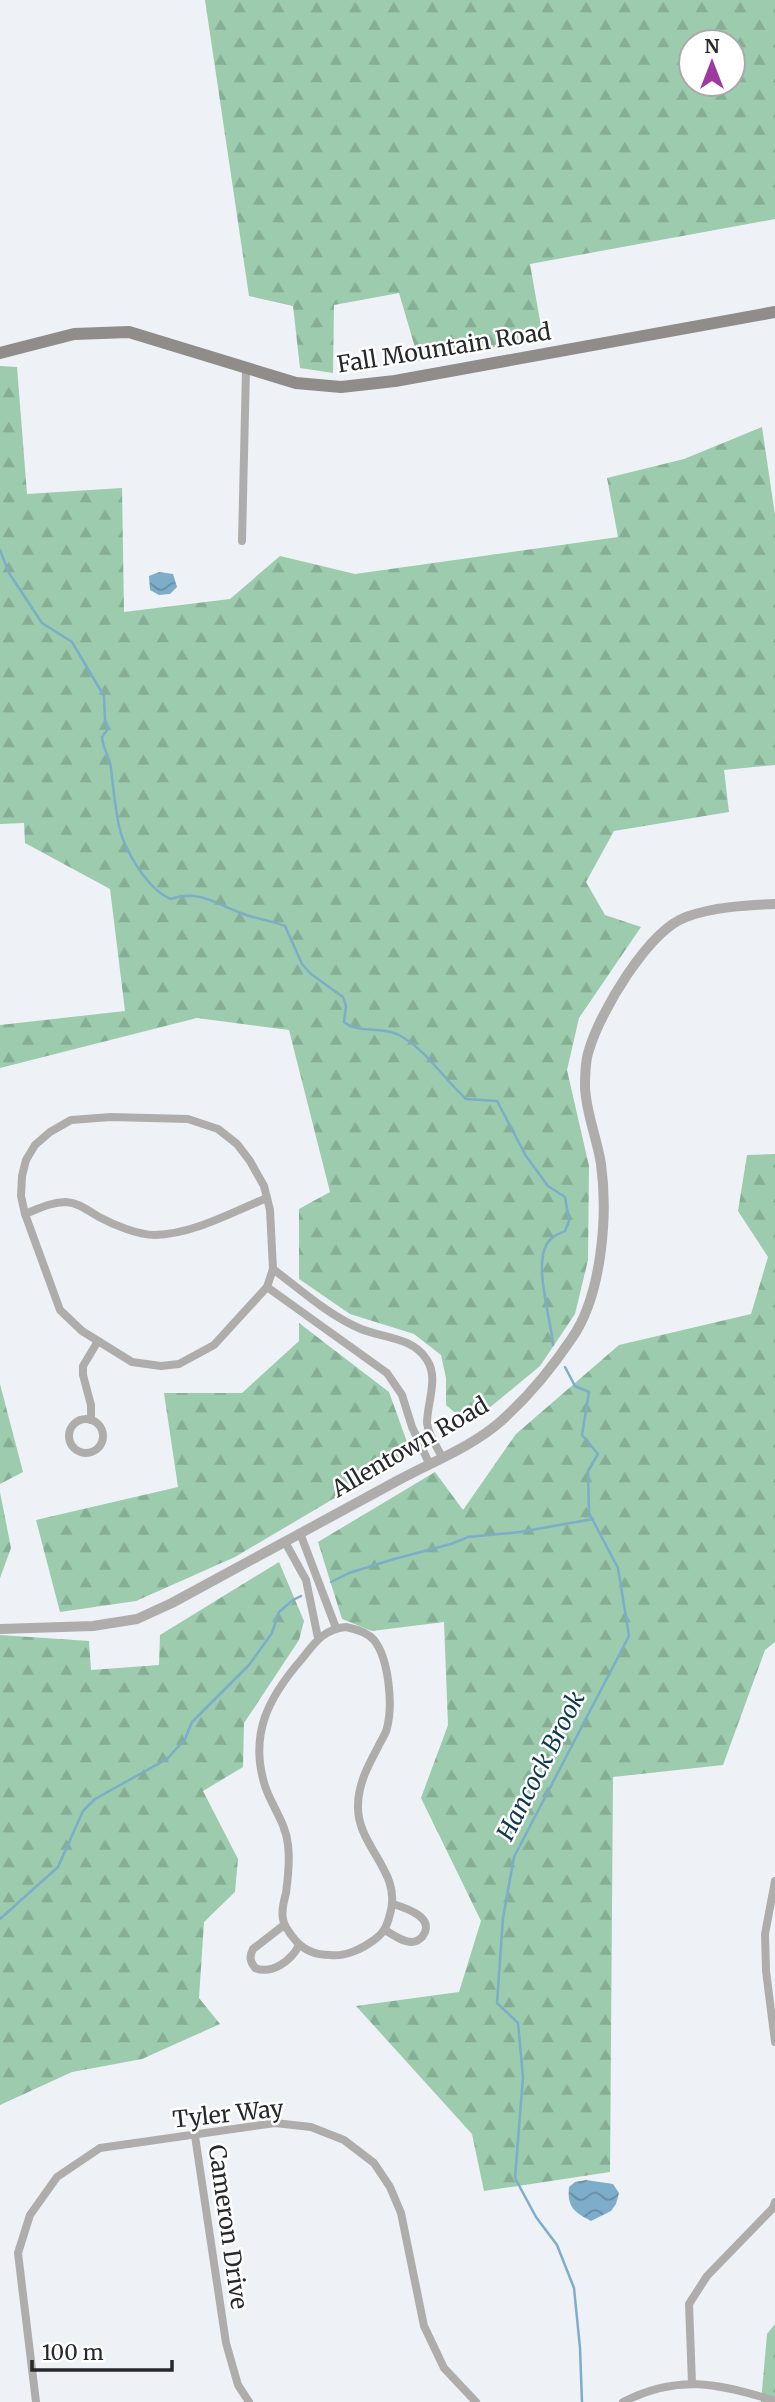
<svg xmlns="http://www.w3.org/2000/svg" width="775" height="2402" font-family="Merriweather,serif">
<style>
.forest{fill:url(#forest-firs);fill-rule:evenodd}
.water{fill:url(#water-waves)}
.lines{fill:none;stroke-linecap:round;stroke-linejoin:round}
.stream{stroke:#7dadc9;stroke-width:2.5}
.minor{stroke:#afadac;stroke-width:8}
.tertiary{stroke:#afadac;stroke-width:10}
.secondary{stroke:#8f8c8a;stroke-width:12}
.labels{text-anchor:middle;stroke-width:5;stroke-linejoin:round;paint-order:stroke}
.street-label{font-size:23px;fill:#27282a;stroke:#fff}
.water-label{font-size:24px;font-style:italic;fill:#10394d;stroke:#fff}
</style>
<defs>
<pattern id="forest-firs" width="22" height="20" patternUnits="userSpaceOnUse" patternTransform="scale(1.75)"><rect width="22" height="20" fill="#9ccbad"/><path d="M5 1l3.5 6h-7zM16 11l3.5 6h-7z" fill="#86ae95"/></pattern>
<pattern id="water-waves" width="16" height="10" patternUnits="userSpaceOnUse" patternTransform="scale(1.75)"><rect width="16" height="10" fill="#7dadc9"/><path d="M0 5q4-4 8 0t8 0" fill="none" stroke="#668da3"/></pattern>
</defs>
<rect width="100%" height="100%" fill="#eef2f6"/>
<g class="forest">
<path d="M 205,0 L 775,0 L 775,219 L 530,264 L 543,338 L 419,361 L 399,293 L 334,305 L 333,373 L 300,368 L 293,306 L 249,296 ZM 691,42 L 733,42 L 733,84 L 691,84 Z"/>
<polygon points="0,366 17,367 27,494 122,488 124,612 230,599 280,556 355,574 618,537 607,478 684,459 762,427 775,515 775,765 724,770 729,812 614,831 586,882 605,915 641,927 579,1018 567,1070 589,1166 588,1260 575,1314 540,1366 477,1418 461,1418 446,1405 446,1378 441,1355 414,1334 350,1314 299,1279 299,1209 330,1192 289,1030 197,1018 0,1068 0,1025 125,1011 110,889 25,843 24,823 0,824"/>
<polygon points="775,1154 775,1642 765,1650 723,1765 613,1777 610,2172 484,2191 472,2134 356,2006 459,1992 481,1921 421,1798 448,1725 444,1622 372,1631 342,1619 318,1542 435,1472 463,1510 516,1434 619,1345 751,1314 768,1257 738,1211 747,1155"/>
<polygon points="299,1323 389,1392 411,1453 235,1557 136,1601 60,1612 36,1520 178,1487 164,1393 242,1393 299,1341"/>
<polygon points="0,1384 23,1472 0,1484"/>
<polygon points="0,1492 11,1548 0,1578"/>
<polygon points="279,1562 304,1621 299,1640 244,1723 243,1767 203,1791 238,1859 235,1892 204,1922 199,1998 220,2024 142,2059 72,2072 0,2105 0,1635 89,1641 91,1670 159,1665 160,1635"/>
<polygon points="775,2324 775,2402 761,2402 767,2334"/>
</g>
<g class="water">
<polygon points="159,572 173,574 177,587 170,594 159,595 150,590 149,576"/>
<path d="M 586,2180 L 613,2184 L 619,2193 L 616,2204 L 611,2211 L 591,2221 C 574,2212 567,2207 569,2187 L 575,2182 Z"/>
</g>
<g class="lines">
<g class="stream">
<path d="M 0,550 L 9,573 L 42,623 L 72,642 L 104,696 L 105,720 L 108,729 L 102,737 C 103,750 110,757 111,768 C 113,787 115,807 119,826 C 124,850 148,890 171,899 C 197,889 217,904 241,913 C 255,919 270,920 285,926 L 302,964 L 311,974 L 343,997 L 346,1006 L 344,1022 C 358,1034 380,1026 397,1034 C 425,1048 443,1078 466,1099 L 497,1101 L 526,1156 L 548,1186 L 565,1197 L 569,1221 L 565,1231 C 561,1233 554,1235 551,1239 C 530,1257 552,1321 553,1345"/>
<polyline points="565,1367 575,1386 589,1392 582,1435 598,1454 588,1471 589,1513 618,1568 629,1636 514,1857 503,1918 497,2003 518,2023 523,2077 515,2178 536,2217 557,2245 574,2288 580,2348 582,2402"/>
<polyline points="331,1582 349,1573 394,1559 451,1544 468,1537 520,1532 593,1519"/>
<polyline points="0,1919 58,1867 83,1811 95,1799 167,1759 185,1739 192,1722 249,1665 272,1633 279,1612 293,1600 301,1596"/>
</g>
<g class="minor">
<polyline points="242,541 246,370"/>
<polygon points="111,1117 188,1119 218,1129 237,1144 250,1161 264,1186 270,1210 273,1269 267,1287 214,1345 179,1364 161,1366 132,1362 82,1331 60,1310 25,1214 21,1196 22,1176 26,1160 35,1145 50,1132 71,1120"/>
<path d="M 25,1214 C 38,1209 51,1202 66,1202 C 80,1203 88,1211 99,1217 C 114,1225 138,1235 155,1235 C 194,1234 232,1212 267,1198"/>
<path d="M 273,1269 C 301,1290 328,1315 361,1329 C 383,1338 413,1337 427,1360 C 439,1378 427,1403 427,1423 C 428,1434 437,1447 442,1457"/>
<polyline points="267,1287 387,1373 402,1395 412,1427 429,1463"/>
<circle cx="86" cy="1436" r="17"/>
<polyline points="91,1420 91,1405 83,1375 83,1366 98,1341"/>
<polyline points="300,1533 336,1628"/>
<polyline points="285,1542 306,1580 318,1638"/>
<path d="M 346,1627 C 356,1629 367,1632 374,1640 C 389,1659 393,1705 387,1728 C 386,1734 381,1740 378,1747 C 368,1766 358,1784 358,1806 C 357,1847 403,1872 390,1914 C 387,1926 384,1933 374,1940 C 362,1949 345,1957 330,1955 C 317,1955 305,1951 296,1941 C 291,1935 284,1927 283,1919 C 281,1910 284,1901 286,1893 C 288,1878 290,1860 288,1845 C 286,1823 272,1807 265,1786 C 249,1735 268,1698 301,1660 C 314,1644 323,1629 346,1627 Z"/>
<polyline points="775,1881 765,1934 766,1971 775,2042"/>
<path d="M 284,1925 L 253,1949 C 249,1957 250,1961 255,1968 C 272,1975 292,1960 299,1945"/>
<path d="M 385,1930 C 393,1935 403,1942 412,1942 C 416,1942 420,1939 422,1937 C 437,1918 406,1908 393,1904"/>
<polyline points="195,2136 226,2343 238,2385 249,2402"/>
<polyline points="692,2383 689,2304 707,2276 773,2208 775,2202"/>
<polyline points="36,2402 18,2253 30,2215 57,2177 100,2148 275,2123 311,2127 344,2140 374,2163 390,2187 401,2213 424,2326 444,2368 476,2402"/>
<path d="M 623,2402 C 677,2374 719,2383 775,2401"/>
</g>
<path class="tertiary" d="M 0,1629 L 93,1626 L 137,1619 L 172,1603 C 246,1563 320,1522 395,1482 C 429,1463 470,1448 500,1422 C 527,1398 552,1368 572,1338 C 602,1295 608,1215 601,1164 C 597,1138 586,1113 585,1087 C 585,1075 585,1061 589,1050 C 600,1012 648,931 686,917 C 713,907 747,905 775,904"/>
<polyline class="secondary" points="0,353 74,334 129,332 296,383 341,387 395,381 775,312"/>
</g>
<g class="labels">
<g class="street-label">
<text transform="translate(444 348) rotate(-9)" y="8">Fall Mountain Road</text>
<text transform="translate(410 1447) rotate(-30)" y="8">Allentown Road</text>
<text transform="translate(228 2114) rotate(-6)" y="8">Tyler Way</text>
<text transform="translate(228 2227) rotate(82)" y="8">Cameron Drive</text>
</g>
<g class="water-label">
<text transform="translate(541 1766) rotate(-63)" y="8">Hancock Brook</text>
</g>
</g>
<g transform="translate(712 63)"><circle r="33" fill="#ffffff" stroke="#a9a9aa" stroke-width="2"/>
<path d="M0-5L12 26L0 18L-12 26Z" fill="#9d3aa0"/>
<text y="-10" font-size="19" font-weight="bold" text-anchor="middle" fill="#27282a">N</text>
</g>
<path d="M32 2360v10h140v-10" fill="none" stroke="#27282a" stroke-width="3.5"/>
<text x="42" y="2360" font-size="21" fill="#27282a" stroke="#ffffff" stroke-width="5" paint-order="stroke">100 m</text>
</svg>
